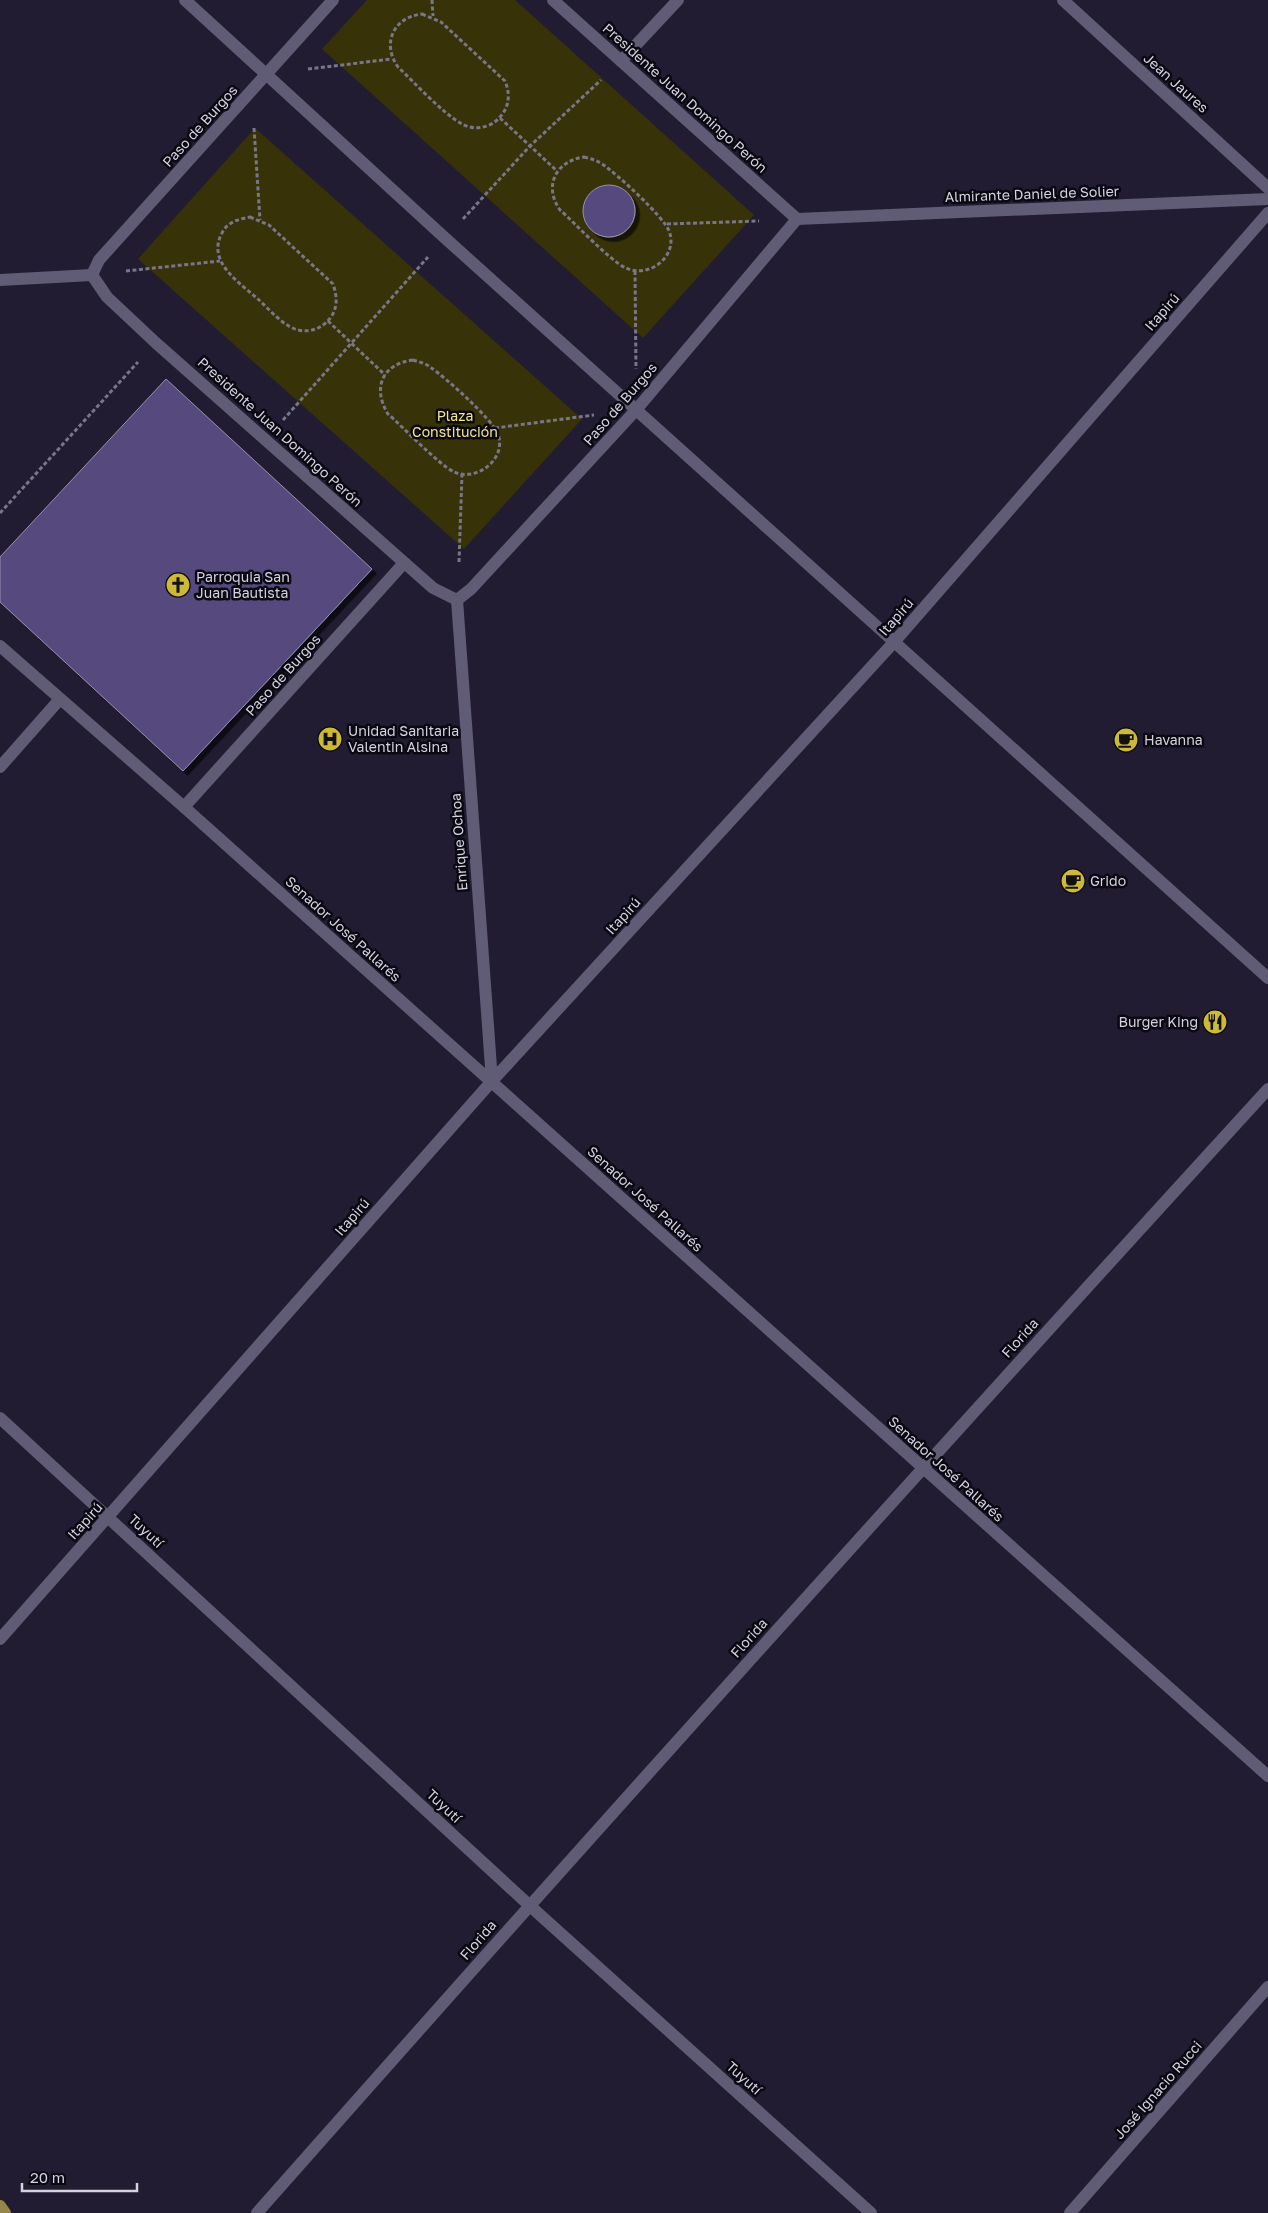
<svg xmlns="http://www.w3.org/2000/svg" width="1268" height="2213" font-family="'Golos Text',sans-serif">
<style>
.green{fill:#383208}
.building{fill:#554a7e;stroke:#9591ac;filter:url(#shadow)}
.lines{fill:none;stroke-linecap:round;stroke-linejoin:round}
.path{stroke:#797688;stroke-width:3;stroke-dasharray:4 2.5;stroke-linecap:butt}
.minor{stroke:#605c75;stroke-width:12}
.major{stroke:#948747;stroke-width:12}
.labels{text-anchor:middle;stroke-width:5;stroke-linejoin:round;paint-order:stroke}
.street-label{font-size:14px;fill:#d4d2e1;stroke:#0a0811}
.park-label{font-size:14px;fill:#f5e68a;stroke:#0a0811}
.poi-label{font-size:14px;fill:#d4d2e1;stroke:#0a0811;text-anchor:start}
</style>
<defs>
<filter id="shadow"><feDropShadow dx="4.5" dy="4.5" stdDeviation="0" flood-color="#0009"/></filter>
</defs>
<rect width="100%" height="100%" fill="#211c31"/>
<g class="green">
<polygon points="367,0 515,0 754,215 643,338 322,49"/>
<polygon points="255,128 582,419 464,549 138,259"/>
</g>
<g class="building">
<circle cx="609" cy="211" r="26"/>
<polygon points="166,379 372,569 183,771 0,602 0,557"/>
</g>
<g class="lines">
<g class="path">
<polyline points="432,0 433,16"/>
<path d="M 422,14 L 441,22 L 505,81 C 510,93 510,106 500,117 C 491,128 474,131 462,124 C 441,112 416,84 398,67 C 381,43 394,17 422,14 Z"/>
<polyline points="308,69 392,59"/>
<polyline points="500,118 557,171"/>
<polyline points="254,128 260,220"/>
<path d="M 584,157 C 591,159 596,160 602,164 C 616,173 664,217 669,231 C 679,256 649,279 626,268 C 610,261 575,223 560,210 C 543,186 556,161 584,157 Z"/>
<path d="M 250,217 L 269,225 L 333,284 C 337,295 338,307 331,317 C 323,328 311,333 298,330 C 283,326 270,310 259,300 C 240,283 206,262 222,233 C 227,222 239,219 250,217 Z"/>
<polyline points="463,219 530,146 601,80"/>
<polyline points="667,224 759,221"/>
<polyline points="126,271 220,261"/>
<polyline points="635,271 636,369"/>
<polyline points="328,321 385,375"/>
<path d="M 413,360 C 419,362 425,363 430,367 C 445,377 492,419 498,434 C 507,459 477,482 454,472 C 438,464 403,427 388,414 C 372,388 382,364 413,360 Z"/>
<polyline points="283,420 428,257"/>
<polyline points="495,428 594,415"/>
<polyline points="0,513 138,362"/>
<polyline points="459,562 462,474"/>
</g>
<g class="minor">
<polyline points="185,0 445,238 1268,978"/>
<polyline points="553,0 797,219"/>
<polyline points="1063,0 1268,188"/>
<polyline points="621,61 678,0"/>
<polyline points="797,219 1268,199"/>
<polyline points="92,275 107,297 156,343 433,588 457,600"/>
<polyline points="92,275 99,260 333,0"/>
<polyline points="0,280 92,275"/>
<polyline points="457,600 471,589 636,410 797,219"/>
<polyline points="457,600 492,1081"/>
<polyline points="0,646 184,807 1268,1776"/>
<polyline points="0,767 60,699"/>
<polyline points="184,807 404,563"/>
<polyline points="0,1418 529,1905 871,2213"/>
<polyline points="0,1639 492,1081 895,641 1268,213"/>
<path d="M 257,2213 C 591,1835 928,1461 1268,1089"/>
<polyline points="1070,2213 1268,1987"/>
</g>
<polyline class="major" points="0,2206 5,2213"/>
</g>
<defs>
<symbol id="church-disc" viewBox="-11 -11 22 22"><circle r="9.5" fill="#cdb938" stroke="#0a0811"/><path d="M-1.2-6h2.4v3.5h3.3v2.4h-3.3V6h-2.4V-.1h-3.3v-2.4h3.3Z" fill="#111"/></symbol>
<symbol id="hospital-disc" viewBox="-11 -11 22 22"><circle r="9.5" fill="#cdb938" stroke="#0a0811"/><path d="M-5-5h3v3.5h4V-5h3V5h-3V1.5h-4V5h-3Z" fill="#111"/></symbol>
<symbol id="cafe-disc" viewBox="-11 -11 22 22"><circle r="9.5" fill="#cdb938" stroke="#0a0811"/><path d="M-5.5-4.5H6V0H3Q3 3.5 0 3.5H-2.5Q-5.5 3.5-5.5 0ZM3-3.2v2h1.7v-2ZM-6 4.5H4V6H-6Z" fill="#111"/></symbol>
<symbol id="restaurant-disc" viewBox="-11 -11 22 22"><circle r="9.5" fill="#cdb938" stroke="#0a0811"/><path d="M-5-6h1v4h1v-4h1v4h1v-4h1v5L-1.5 .5V6h-2V.5L-5-1ZM5-6V6H3V1.5H1.5Q1.5-4 5-6Z" fill="#111"/></symbol>
</defs>
<g fill-rule="evenodd">
<use href="#church-disc" x="164" y="571" width="28" height="28"/>
<use href="#hospital-disc" x="316" y="725" width="28" height="28"/>
<use href="#cafe-disc" x="1112" y="726" width="28" height="28"/>
<use href="#cafe-disc" x="1059" y="867" width="28" height="28"/>
<use href="#restaurant-disc" x="1201" y="1008" width="28" height="28"/>
</g>
<g class="labels">
<g class="street-label">
<text transform="translate(1176 83) rotate(42)" y="5">Jean Jaures</text>
<text transform="translate(685 98) rotate(42)" y="5">Presidente Juan Domingo Perón</text>
<text transform="translate(200 126) rotate(-48)" y="5">Paso de Burgos</text>
<text transform="translate(1032 194) rotate(-2)" y="5">Almirante Daniel de Solier</text>
<text transform="translate(1162 312) rotate(-49)" y="5">Itapirú</text>
<text transform="translate(620 404) rotate(-49)" y="5">Paso de Burgos</text>
<text transform="translate(280 432) rotate(42)" y="5">Presidente Juan Domingo Perón</text>
<text transform="translate(896 617) rotate(-49)" y="5">Itapirú</text>
<text transform="translate(283 675) rotate(-48)" y="5">Paso de Burgos</text>
<text transform="translate(459 842) rotate(-94)" y="5">Enrique Ochoa</text>
<text transform="translate(623 916) rotate(-48)" y="5">Itapirú</text>
<text transform="translate(343 929) rotate(42)" y="5">Senador José Pallarés</text>
<text transform="translate(645 1199) rotate(42)" y="5">Senador José Pallarés</text>
<text transform="translate(352 1217) rotate(-49)" y="5">Itapirú</text>
<text transform="translate(1020 1338) rotate(-48)" y="5">Florida</text>
<text transform="translate(946 1469) rotate(42)" y="5">Senador José Pallarés</text>
<text transform="translate(85 1521) rotate(-48)" y="5">Itapirú</text>
<text transform="translate(146 1531) rotate(43)" y="5">Tuyutí</text>
<text transform="translate(749 1638) rotate(-48)" y="5">Florida</text>
<text transform="translate(444 1806) rotate(43)" y="5">Tuyutí</text>
<text transform="translate(478 1940) rotate(-49)" y="5">Florida</text>
<text transform="translate(744 2078) rotate(42)" y="5">Tuyutí</text>
<text transform="translate(1158 2090) rotate(-49)" y="5">José Ignacio Rucci</text>
</g>
<g class="park-label">
<text x="455" y="421">Plaza<tspan x="455" dy="16">Constitución</tspan></text>
</g>
<g class="poi-label">
<text x="196" y="582">Parroquia San<tspan x="196" dy="16">Juan Bautista</tspan></text>
<text x="348" y="736">Unidad Sanitaria<tspan x="348" dy="16">Valentin Alsina</tspan></text>
<text x="1144" y="745">Havanna</text>
<text x="1090" y="886">Grido</text>
<text x="1198" y="1027" text-anchor="end">Burger King</text>
</g>
</g>
<path d="M22 2183v8h115v-8" fill="none" stroke="#d4d2e1" stroke-width="2.5"/>
<text x="30" y="2183" font-size="15" fill="#d4d2e1" stroke="#0a0811" stroke-width="4" paint-order="stroke">20 m</text>
</svg>
